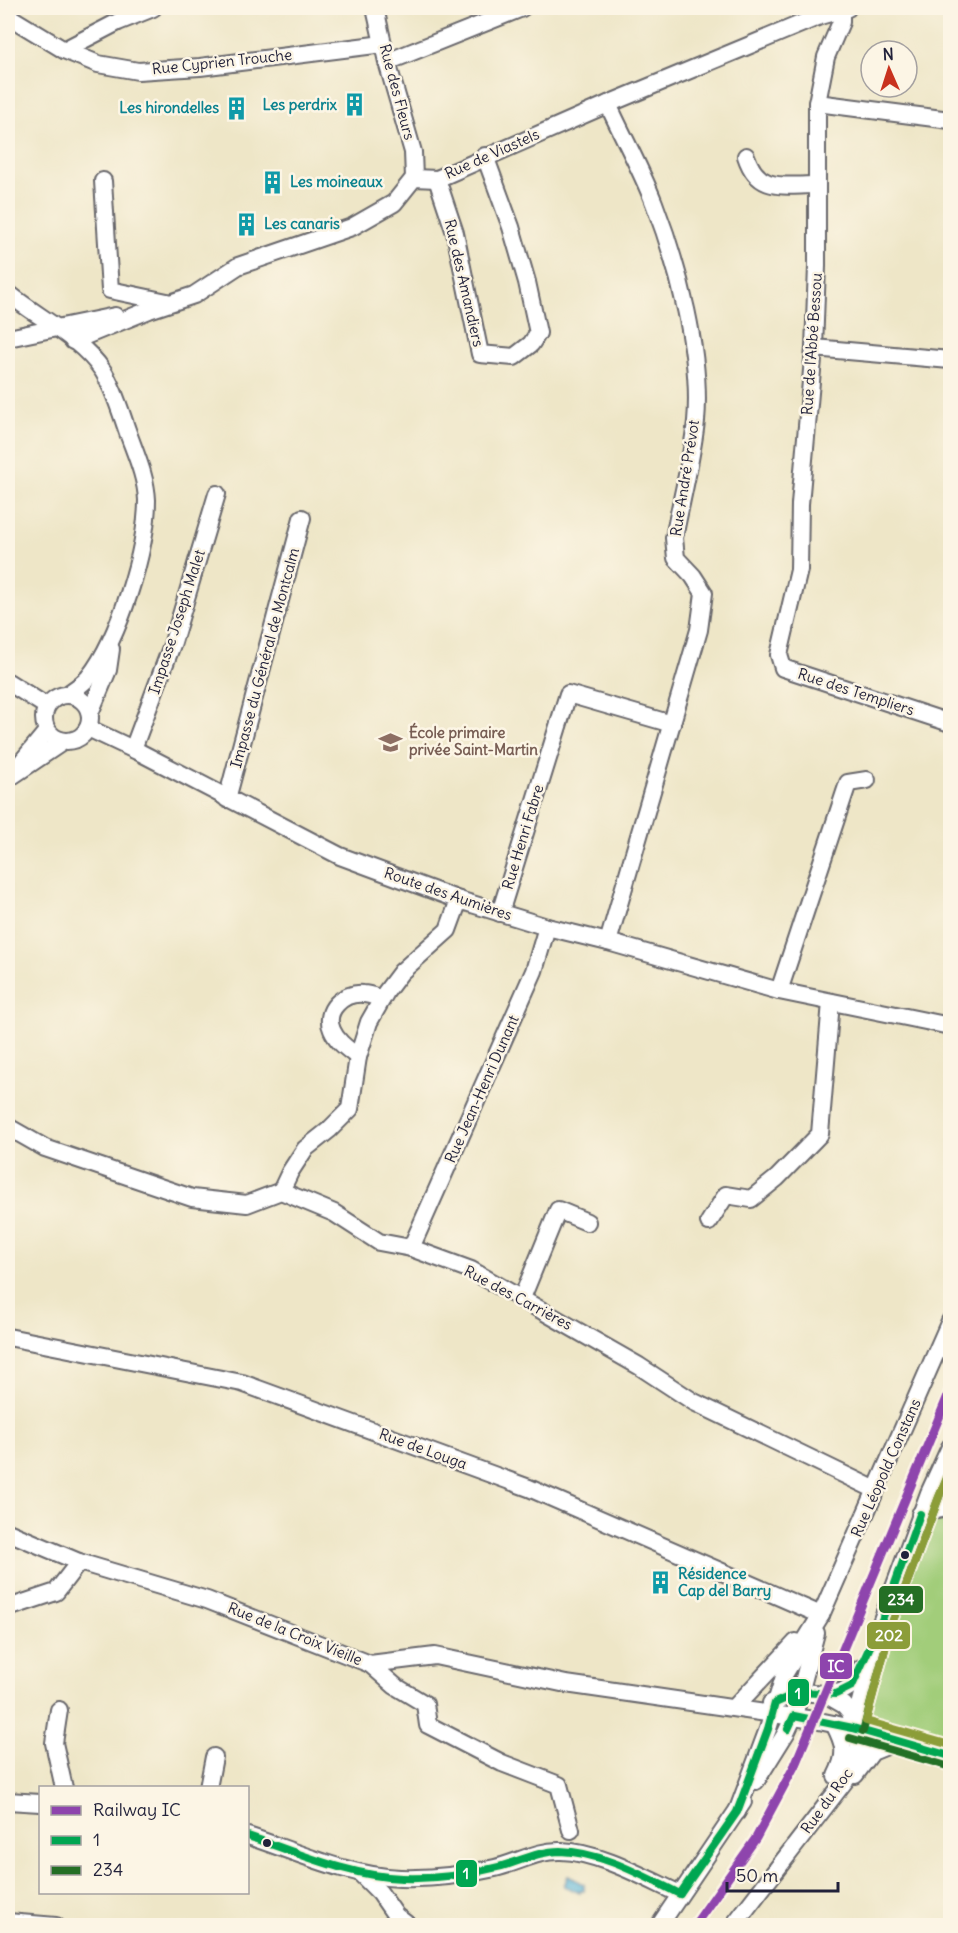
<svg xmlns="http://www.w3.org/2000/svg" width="958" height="1933" font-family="Delius,sans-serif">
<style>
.green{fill:#a2cd7a;stroke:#62785a;stroke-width:1.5}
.water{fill:#5cb6d9;stroke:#3f6c8a;stroke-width:1.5}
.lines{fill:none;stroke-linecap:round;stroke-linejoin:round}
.street-casing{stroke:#69676c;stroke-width:20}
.street{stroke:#fff;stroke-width:16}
.bus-1-casing{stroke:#fcf5e5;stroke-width:12}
.bus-2-casing{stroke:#fcf5e5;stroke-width:12}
.bus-3-casing{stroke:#fcf5e5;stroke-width:12}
.bus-1{stroke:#00a651;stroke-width:8}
.bus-2{stroke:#246f25;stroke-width:8}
.bus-3{stroke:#8c9d39;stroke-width:8}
.rail-1-casing{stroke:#fcf5e5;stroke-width:14}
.rail-1{stroke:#8e44ad;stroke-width:9}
.bus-dot{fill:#22223b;stroke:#fcf5e5;stroke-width:2}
.labels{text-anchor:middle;stroke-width:5;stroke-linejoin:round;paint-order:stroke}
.street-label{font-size:15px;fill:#22223b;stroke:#fcf5e5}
.culture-label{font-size:15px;font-weight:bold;fill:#0d838f;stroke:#fcf5e5;text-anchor:start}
.education-label{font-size:15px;font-weight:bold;fill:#785e54;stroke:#fcf5e5;text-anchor:start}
.line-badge{stroke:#fcf5e5;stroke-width:2}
.badge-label{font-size:16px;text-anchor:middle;font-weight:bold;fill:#fff}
</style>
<rect width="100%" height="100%" fill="#fcf5e5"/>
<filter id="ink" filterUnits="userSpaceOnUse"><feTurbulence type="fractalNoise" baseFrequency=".0167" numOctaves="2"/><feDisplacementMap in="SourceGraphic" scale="12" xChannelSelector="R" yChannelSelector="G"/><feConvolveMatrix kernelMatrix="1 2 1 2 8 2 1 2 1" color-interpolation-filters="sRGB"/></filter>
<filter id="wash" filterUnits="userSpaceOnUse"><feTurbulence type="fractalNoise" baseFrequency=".008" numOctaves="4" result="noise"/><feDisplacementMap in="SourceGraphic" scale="24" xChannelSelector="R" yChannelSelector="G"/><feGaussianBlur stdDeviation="1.35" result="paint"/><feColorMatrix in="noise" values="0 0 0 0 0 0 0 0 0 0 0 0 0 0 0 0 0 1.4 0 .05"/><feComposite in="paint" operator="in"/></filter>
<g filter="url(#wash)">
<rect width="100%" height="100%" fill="#eee6c7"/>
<path class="green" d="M 950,1518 L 950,1749 C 936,1744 875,1729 868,1721 C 865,1717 865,1713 864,1708 L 897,1603 L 924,1528 L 931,1523 Z"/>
<polygon class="water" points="568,1876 584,1884 584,1891 580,1891 580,1893 564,1886"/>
</g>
<g filter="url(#ink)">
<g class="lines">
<defs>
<g id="street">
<polyline points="375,8 387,62 413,152 414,178"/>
<polyline points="841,9 841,22 826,57 817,103 817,266 814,348 800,504 799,570 779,655 783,668 950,723"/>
<polyline points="8,16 64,50 118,22 153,8"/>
<polyline points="64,50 98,64 138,71 200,67 383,44"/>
<polyline points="387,62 522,8"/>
<polyline points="817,103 950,120"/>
<path d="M 746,156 C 758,193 783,185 816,185"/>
<polyline points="437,179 455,233 480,354 514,357 531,344 538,333 527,282 511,227 485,156"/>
<polyline points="103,181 110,290 167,302"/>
<path d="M 8,293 C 38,318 80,337 103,371 C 114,389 120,410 127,430 C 135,453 146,476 147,500 C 147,549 119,639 89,677 C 84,683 75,689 68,694"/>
<polyline points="8,338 115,316"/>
<polyline points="73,341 149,310 194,295 238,266 352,227 394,203 414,178 437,179 608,104 820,16 848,8"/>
<polyline points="814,348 950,360"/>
<polyline points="8,682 46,706"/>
<circle cx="67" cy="718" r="23"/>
<polyline points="90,713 108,670 111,649"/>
<polyline points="88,728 141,753 340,856 459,900 547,927 608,942 779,991 950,1026"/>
<polyline points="133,749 173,642 217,494"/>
<polyline points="19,765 47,731"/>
<polyline points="9,778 64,741"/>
<polyline points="227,799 302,518"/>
<polyline points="500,913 568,694 672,724"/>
<path d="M 608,942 L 699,630 L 704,593 L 693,576 L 676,558 L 674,538 C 681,501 692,459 696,421 C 702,355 678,265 654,203 C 641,169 623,137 608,104"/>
<polyline points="779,991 848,783 867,780"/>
<path d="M 358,1057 C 348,1049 337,1042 332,1030 C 323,1010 344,992 363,994 C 369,994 376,997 382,999"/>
<polyline points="8,1127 45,1148 192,1198 247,1204 281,1191 334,1213 379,1242 411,1248 471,1270 639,1366 694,1402 876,1490"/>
<polyline points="281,1191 290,1172 305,1149 329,1130 350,1109 358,1057 369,1022 386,992 401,972 448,930 459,900"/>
<polyline points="709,1222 726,1195 751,1199 777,1178 820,1134 831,1002"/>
<polyline points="411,1248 534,971 547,927"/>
<polyline points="522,1298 558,1210 587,1222"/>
<polyline points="8,1337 242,1383 529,1488 821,1615"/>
<polyline points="920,1514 950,1507"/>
<polyline points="8,1532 79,1562 207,1600 370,1664 435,1656 566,1684 814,1720 853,1728 950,1756"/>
<polyline points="8,1608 56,1592 79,1562"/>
<polyline points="370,1664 395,1686 425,1704 428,1725 502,1763 559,1785 571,1830"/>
<path d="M 825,1694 C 846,1694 854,1686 861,1668"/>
<polyline points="735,1707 796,1642"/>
<polyline points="59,1710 54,1743 64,1788"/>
<path d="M 834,1724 C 845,1745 847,1754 836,1776"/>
<polyline points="854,1724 882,1620 929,1493 950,1447"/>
<polyline points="855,1775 872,1752 899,1741"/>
<polyline points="756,1781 786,1733 794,1716 816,1633"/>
<polyline points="208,1788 214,1757"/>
<polyline points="8,1801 40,1803"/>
<polyline points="737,1812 768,1729 785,1673 821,1615 950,1321"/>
<path d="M 248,1836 C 297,1852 348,1876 400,1878 C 432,1879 464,1875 495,1868 C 517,1863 538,1850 561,1851 C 599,1852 645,1878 680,1894"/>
<polyline points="360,1873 380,1893 396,1916 409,1926"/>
<polyline points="8,1922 56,1926"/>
<polyline points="659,1926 743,1802"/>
<polyline points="733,1926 851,1773 859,1746 850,1712 844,1705 825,1694 800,1692 771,1703"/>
</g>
</defs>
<use href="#street" class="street-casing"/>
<use href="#street" class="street"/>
<defs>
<g id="bus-1">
<polyline points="788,1729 794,1716 853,1728 950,1756"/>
<path d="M 248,1836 C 298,1853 349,1876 402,1878 C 434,1879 467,1875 498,1867 C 519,1862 538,1851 560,1851 C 602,1852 643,1876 680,1894"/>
<polyline points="680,1894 737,1812 768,1729 775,1703 800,1692 836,1694 852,1686 882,1620 920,1514"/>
</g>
<g id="bus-2">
<polyline points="863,1731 892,1623 939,1497 950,1471"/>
<polyline points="850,1738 947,1766"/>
</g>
<polyline id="bus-3" points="950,1471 939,1497 892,1623 866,1721 950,1745"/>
</defs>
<use href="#bus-1" class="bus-1-casing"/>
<use href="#bus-2" class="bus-2-casing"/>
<use href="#bus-3" class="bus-3-casing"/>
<use href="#bus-1" class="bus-1"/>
<use href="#bus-2" class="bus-2"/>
<use href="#bus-3" class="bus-3"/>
<defs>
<polyline id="rail-1" points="694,1926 756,1838 795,1765 950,1391"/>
</defs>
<use href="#rail-1" class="rail-1-casing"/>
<use href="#rail-1" class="rail-1"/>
</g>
</g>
<defs>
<symbol id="building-bare" viewBox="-9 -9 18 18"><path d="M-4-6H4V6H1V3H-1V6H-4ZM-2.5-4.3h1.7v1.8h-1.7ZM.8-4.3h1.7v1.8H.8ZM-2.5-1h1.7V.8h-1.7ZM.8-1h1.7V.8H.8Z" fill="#0f9aa8" stroke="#fcf5e5" stroke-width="2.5" paint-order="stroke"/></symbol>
<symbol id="school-bare" viewBox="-9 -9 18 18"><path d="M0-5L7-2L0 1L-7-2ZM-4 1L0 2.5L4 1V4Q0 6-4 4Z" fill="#8d6e63" stroke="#fcf5e5" stroke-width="2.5" paint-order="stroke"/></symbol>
</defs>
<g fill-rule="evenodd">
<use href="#building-bare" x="338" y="88" width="33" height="33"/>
<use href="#building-bare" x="220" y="92" width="33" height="33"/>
<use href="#building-bare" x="256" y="166" width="33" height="33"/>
<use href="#building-bare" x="230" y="208" width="33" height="33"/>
<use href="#school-bare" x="374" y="726" width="33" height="33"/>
<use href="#building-bare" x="644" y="1566" width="33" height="33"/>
</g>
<g class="bus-dot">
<circle cx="905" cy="1555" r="5"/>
<circle cx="267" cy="1843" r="5"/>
</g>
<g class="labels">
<g class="street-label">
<text transform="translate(222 62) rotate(-6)" y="5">Rue Cyprien Trouche</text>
<text transform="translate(397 92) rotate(75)" y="5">Rue des Fleurs</text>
<text transform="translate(492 154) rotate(-24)" y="5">Rue de Viastels</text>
<text transform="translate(464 283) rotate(77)" y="5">Rue des Amandiers</text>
<text transform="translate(812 344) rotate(-86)" y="5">Rue de l'Abbé Bessou</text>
<text transform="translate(685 478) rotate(-81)" y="5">Rue André Prévot</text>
<text transform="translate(177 622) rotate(-72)" y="5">Impasse Joseph Malet</text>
<text transform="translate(265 658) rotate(-75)" y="5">Impasse du Général de Montcalm</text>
<text transform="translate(856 692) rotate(18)" y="5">Rue des Templiers</text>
<text transform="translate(523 837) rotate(-73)" y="5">Rue Henri Fabre</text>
<text transform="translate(448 894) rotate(19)" y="5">Route des Aumières</text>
<text transform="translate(482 1089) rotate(-66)" y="5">Rue Jean-Henri Dunant</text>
<text transform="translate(518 1298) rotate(28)" y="5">Rue des Carrières</text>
<text transform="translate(423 1449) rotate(20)" y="5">Rue de Louga</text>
<text transform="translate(886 1468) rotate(-66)" y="5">Rue Léopold Constans</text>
<text transform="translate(295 1634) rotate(22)" y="5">Rue de la Croix Vieille</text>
<text transform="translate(827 1801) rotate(-54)" y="5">Rue du Roc</text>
</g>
<g class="culture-label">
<text x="337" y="110" text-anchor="end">Les perdrix</text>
<text x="219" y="113" text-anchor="end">Les hirondelles</text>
<text x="290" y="187">Les moineaux</text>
<text x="264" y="229">Les canaris</text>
<text x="678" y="1579">Résidence<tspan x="678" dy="17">Cap del Barry</tspan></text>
</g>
<g class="education-label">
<text x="409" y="738">École primaire<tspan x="409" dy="17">privée Saint-Martin</tspan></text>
</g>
</g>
<g class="line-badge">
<rect x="878" y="1585" width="46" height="29" rx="6" fill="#246f25"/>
<rect x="866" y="1621" width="45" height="29" rx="6" fill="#8c9d39"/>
<rect x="819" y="1652" width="34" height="28" rx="6" fill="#8e44ad"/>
<rect x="787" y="1678" width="23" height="29" rx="6" fill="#00a651"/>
<rect x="455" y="1859" width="23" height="29" rx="6" fill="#00a651"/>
</g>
<g class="badge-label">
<text x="901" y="1605">234</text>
<text x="889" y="1641">202</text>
<text x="836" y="1672">IC</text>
<text x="798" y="1699">1</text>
<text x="466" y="1879">1</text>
</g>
<rect width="958" height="1933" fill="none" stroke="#fcf5e5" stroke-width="30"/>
<rect x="39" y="1786" width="210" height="108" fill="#fcf5e5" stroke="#a5a1a1" stroke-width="1.5"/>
<rect x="51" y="1806" width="30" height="9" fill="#8e44ad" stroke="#a5a1a1" stroke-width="1.5"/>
<text x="93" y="1816" font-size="18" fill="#22223b">Railway IC</text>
<rect x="51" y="1836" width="30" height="9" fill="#00a651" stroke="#a5a1a1" stroke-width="1.5"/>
<text x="93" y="1846" font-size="18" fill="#22223b">1</text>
<rect x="51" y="1866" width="30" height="9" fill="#246f25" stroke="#a5a1a1" stroke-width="1.5"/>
<text x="93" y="1876" font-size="18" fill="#22223b">234</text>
<g transform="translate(889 69) rotate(357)"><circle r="28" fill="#fcf5e5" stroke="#a5a1a1" stroke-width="1.5"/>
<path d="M0-4.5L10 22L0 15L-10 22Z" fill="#c8321e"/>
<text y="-9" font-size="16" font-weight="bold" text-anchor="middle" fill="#22223b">N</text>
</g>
<path d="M727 1882v9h111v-9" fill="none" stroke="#22223b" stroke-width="3"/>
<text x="736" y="1882" font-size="18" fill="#22223b" stroke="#fcf5e5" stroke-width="4.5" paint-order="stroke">50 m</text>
</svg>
